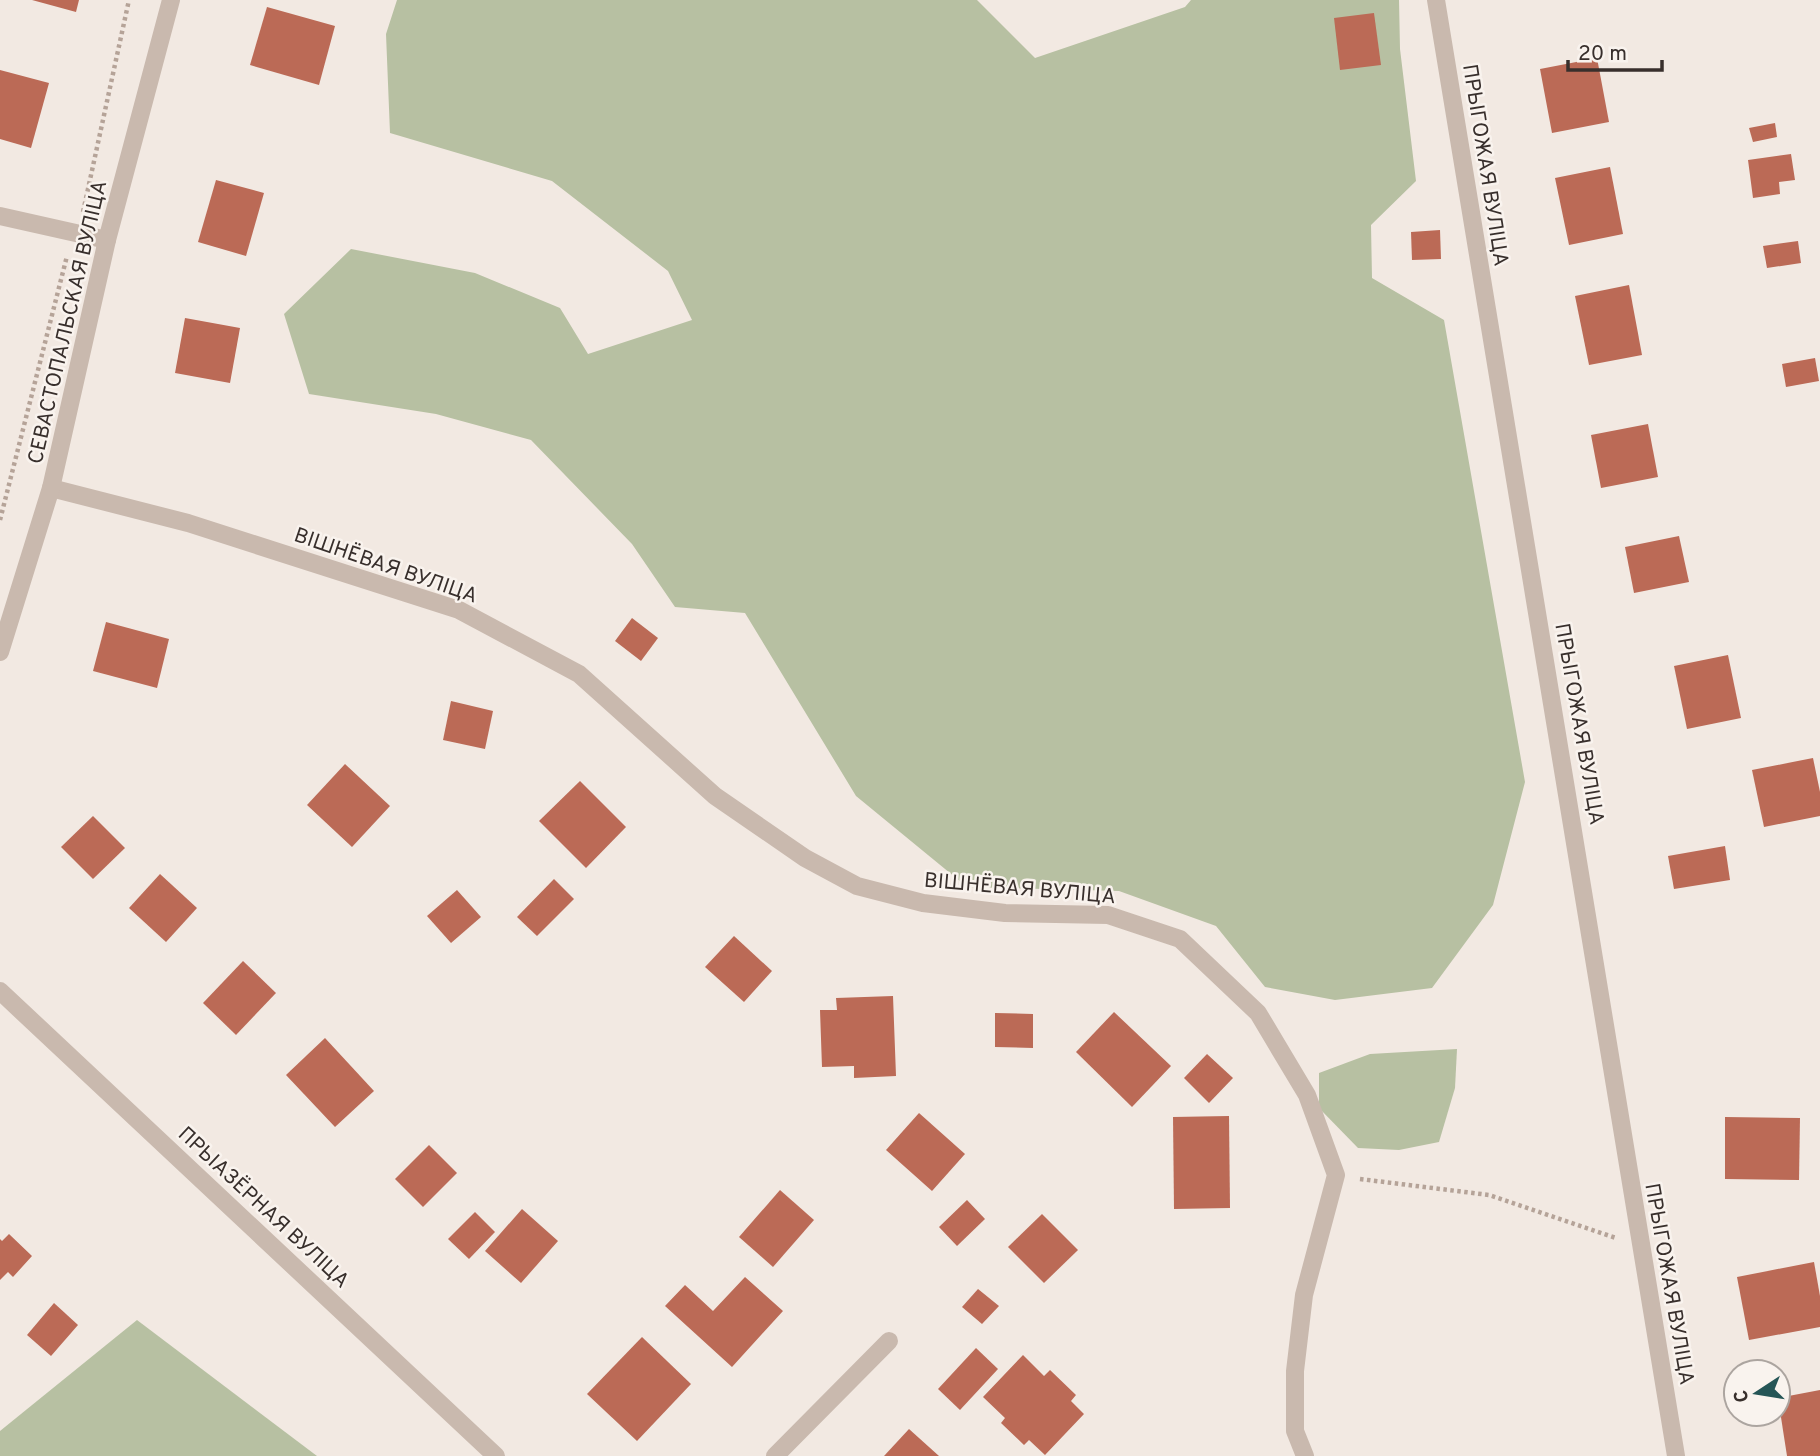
<svg xmlns="http://www.w3.org/2000/svg" width="1820" height="1456" font-family="Overpass,sans-serif">
<style>
.green{fill:#b7c0a2}
.building{fill:#bb6a56}
.lines{fill:none;stroke-linecap:round;stroke-linejoin:round}
.path{stroke:#b5a398;stroke-width:4.5;stroke-dasharray:3.5 3.5;stroke-linecap:butt}
.street{stroke:#c9b9ae;stroke-width:18}
.labels{text-anchor:middle;stroke-width:5;stroke-linejoin:round;paint-order:stroke}
.street-label{font-size:21px;fill:#382f2c;stroke:#f9f3ee}
</style>
<rect width="100%" height="100%" fill="#f2e9e2"/>
<g class="green">
<polygon points="397,0 977,0 1035,58 1185,7 1191,0 1399,0 1400,49 1416,181 1371,225 1372,278 1444,320 1525,782 1493,905 1432,988 1335,1000 1265,987 1216,926 1119,891 967,887 856,796 745,613 675,607 632,544 531,440 436,414 309,394 284,314 351,249 475,273 560,308 588,354 692,320 668,271 552,181 390,133 386,34"/>
<polygon points="1457,1049 1455,1088 1439,1142 1399,1150 1358,1148 1319,1108 1319,1073 1370,1054"/>
<polygon points="137,1320 317,1456 0,1456 0,1431"/>
</g>
<g class="building">
<polygon points="32,0 79,0 76,12"/>
<polygon points="267,7 335,26 319,85 250,65"/>
<polygon points="1374,13 1381,65 1340,70 1334,18"/>
<polygon points="1597,58 1609,122 1552,133 1540,69"/>
<polygon points="0,70 49,83 31,148 0,139"/>
<polygon points="1775,123 1777,137 1753,142 1749,128"/>
<polygon points="1791,154 1795,180 1779,182 1780,194 1753,198 1748,160"/>
<polygon points="1610,167 1623,234 1569,245 1555,178"/>
<polygon points="216,180 264,193 246,256 198,242"/>
<polygon points="1440,230 1441,259 1412,260 1411,232"/>
<polygon points="1798,241 1801,263 1767,268 1763,246"/>
<polygon points="1629,285 1642,355 1589,365 1575,296"/>
<polygon points="185,318 240,328 230,383 175,373"/>
<polygon points="1815,358 1819,381 1786,387 1782,364"/>
<polygon points="1648,424 1658,477 1601,488 1591,435"/>
<polygon points="1679,536 1689,582 1634,593 1625,547"/>
<polygon points="632,618 658,638 641,661 615,641"/>
<polygon points="106,622 169,639 157,688 93,671"/>
<polygon points="1728,655 1741,718 1687,729 1674,666"/>
<polygon points="451,701 493,711 485,749 443,740"/>
<polygon points="1813,758 1820,792 1820,816 1764,827 1752,770"/>
<polygon points="345,764 390,806 352,847 307,805"/>
<polygon points="580,781 626,827 586,868 539,821"/>
<polygon points="93,816 125,848 93,879 61,847"/>
<polygon points="1725,846 1730,880 1674,889 1668,856"/>
<polygon points="160,874 197,908 166,942 129,908"/>
<polygon points="554,879 574,899 537,936 517,917"/>
<polygon points="457,890 481,917 451,943 427,916"/>
<polygon points="734,936 772,971 744,1002 705,967"/>
<polygon points="243,961 276,993 236,1035 203,1003"/>
<polygon points="893,996 896,1076 854,1078 854,1066 822,1067 820,1010 837,1010 836,998"/>
<polygon points="1114,1012 1171,1066 1132,1107 1076,1052"/>
<polygon points="995,1013 1033,1014 1033,1048 995,1047"/>
<polygon points="325,1038 374,1091 335,1127 286,1075"/>
<polygon points="1207,1054 1233,1078 1209,1103 1184,1078"/>
<polygon points="919,1113 965,1154 932,1191 886,1150"/>
<polygon points="1229,1116 1230,1208 1174,1209 1173,1117"/>
<polygon points="1725,1117 1800,1118 1799,1180 1725,1179"/>
<polygon points="429,1145 457,1173 423,1207 395,1179"/>
<polygon points="780,1190 814,1220 773,1267 739,1237"/>
<polygon points="967,1200 985,1219 957,1246 939,1227"/>
<polygon points="522,1209 558,1241 521,1283 485,1251"/>
<polygon points="475,1212 495,1232 469,1259 448,1239"/>
<polygon points="1042,1214 1078,1250 1044,1283 1008,1247"/>
<polygon points="9,1234 32,1256 13,1277 8,1272 0,1280 0,1239 2,1241"/>
<polygon points="1814,1262 1820,1296 1820,1327 1749,1340 1737,1277"/>
<polygon points="745,1277 783,1311 732,1367 665,1306 685,1285 713,1311"/>
<polygon points="978,1289 999,1306 982,1324 962,1307"/>
<polygon points="54,1303 78,1325 51,1356 27,1335"/>
<polygon points="642,1337 691,1384 637,1441 587,1394"/>
<polygon points="976,1348 998,1369 960,1410 938,1389"/>
<polygon points="1023,1355 1044,1376 1050,1370 1076,1395 1071,1401 1084,1414 1045,1455 1029,1440 1024,1445 1001,1423 1005,1418 983,1397"/>
<polygon points="1820,1390 1820,1456 1787,1456 1778,1398"/>
<polygon points="909,1429 939,1456 884,1456"/>
</g>
<g class="lines">
<g class="path">
<polyline points="83,212 129,0"/>
<polyline points="0,520 67,256"/>
<polyline points="1360,1179 1489,1195 1616,1238"/>
</g>
<g class="street">
<polyline points="1436,0 1676,1456"/>
<polyline points="0,216 107,240"/>
<polyline points="51,488 188,523 459,610 579,674 715,796 805,858 857,886 923,903 1005,913 1108,915 1180,939 1258,1013 1307,1095 1336,1175 1304,1295 1295,1371 1295,1431 1305,1456"/>
<polyline points="0,652 51,488 107,240 171,0"/>
<polyline points="0,991 496,1456"/>
<polyline points="775,1456 889,1341"/>
</g>
</g>
<g class="labels">
<g class="street-label">
<text transform="translate(1486 165) rotate(81)" y="7">ПРЫГОЖАЯ ВУЛІЦА</text>
<text transform="translate(67 322) rotate(-77)" y="7">СЕВАСТОПАЛЬСКАЯ ВУЛІЦА</text>
<text transform="translate(386 565) rotate(19)" y="7">ВІШНЁВАЯ ВУЛІЦА</text>
<text transform="translate(1580 724) rotate(80)" y="7">ПРЫГОЖАЯ ВУЛІЦА</text>
<text transform="translate(1020 888) rotate(5)" y="7">ВІШНЁВАЯ ВУЛІЦА</text>
<text transform="translate(264 1207) rotate(43)" y="7">ПРЫАЗЁРНАЯ ВУЛІЦА</text>
<text transform="translate(1670 1284) rotate(80)" y="7">ПРЫГОЖАЯ ВУЛІЦА</text>
</g>
</g>
<g transform="translate(1757 1393) rotate(258)"><circle r="33" fill="#f9f3ee" stroke="#aca5a0" stroke-width="2"/>
<path d="M0-5L12 26L0 18L-12 26Z" fill="#255556"/>
<text y="-10" font-size="19" font-weight="bold" text-anchor="middle" fill="#382f2c">С</text>
</g>
<path d="M1568 60v10h94v-10" fill="none" stroke="#382f2c" stroke-width="3.5"/>
<text x="1578" y="60" font-size="21" fill="#382f2c" stroke="#f9f3ee" stroke-width="5" paint-order="stroke">20 m</text>
</svg>
